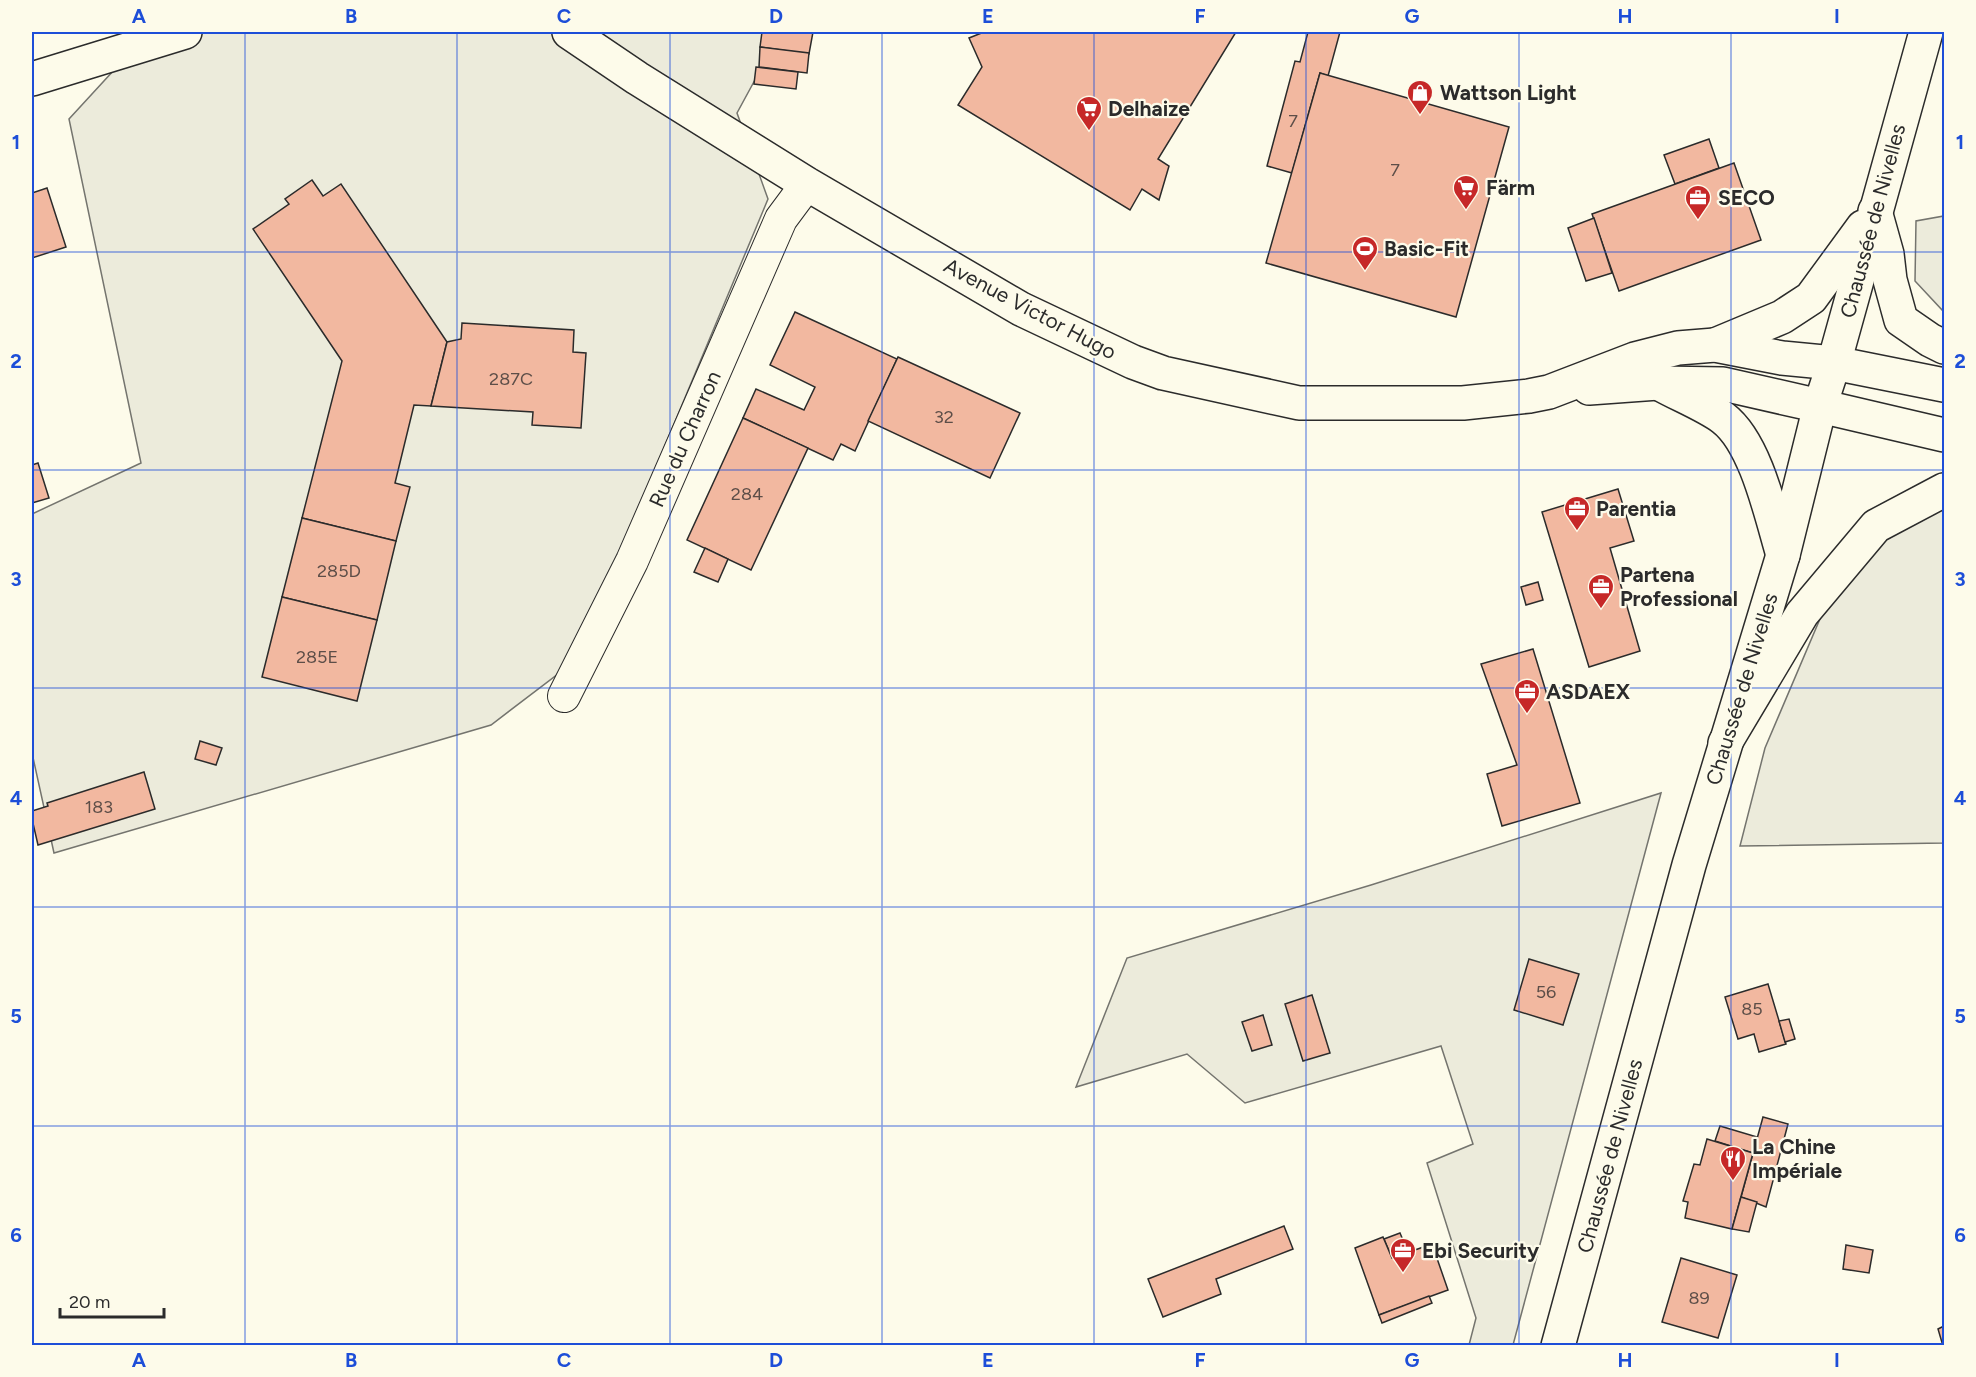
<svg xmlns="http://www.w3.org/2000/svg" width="1976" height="1377" font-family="Figtree,sans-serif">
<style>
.green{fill:#ecebdb;stroke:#74746e;stroke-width:1.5}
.building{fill:#f2b8a0;stroke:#2b2b2b;stroke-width:1.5}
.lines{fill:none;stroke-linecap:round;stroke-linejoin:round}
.street-casing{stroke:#2b2b2b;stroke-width:34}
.secondary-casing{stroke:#2b2b2b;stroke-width:36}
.highway-casing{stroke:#2b2b2b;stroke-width:36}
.street{stroke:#fdfbea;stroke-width:32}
.secondary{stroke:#fdfbea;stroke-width:33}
.highway{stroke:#fdfbea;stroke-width:33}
.grid{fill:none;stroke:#1d4ed8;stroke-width:1.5;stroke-opacity:0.55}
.labels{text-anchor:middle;stroke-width:4.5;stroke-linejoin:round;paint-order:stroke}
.number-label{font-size:18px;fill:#5d4e48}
.poi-label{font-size:21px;font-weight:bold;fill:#2b2b2b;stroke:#fdfbea;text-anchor:start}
.street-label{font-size:21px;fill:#2b2b2b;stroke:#fdfbea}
.neatline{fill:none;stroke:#1d4ed8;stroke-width:2}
.grid-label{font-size:20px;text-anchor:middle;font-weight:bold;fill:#1d4ed8}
</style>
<rect width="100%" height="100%" fill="#fdfbea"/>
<g class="green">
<polygon points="149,32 781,32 737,113 768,199 575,661 491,725 54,853 32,753 32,514 141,463 69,119"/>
<polygon points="1944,216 1944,312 1915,281 1916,221"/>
<polygon points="1944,501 1944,843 1740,846 1765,748 1831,593 1883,531"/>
<polygon points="1661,793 1513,1345 1469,1345 1476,1318 1427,1163 1473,1144 1441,1046 1245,1103 1187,1054 1076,1087 1127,958 1371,885"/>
</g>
<g class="building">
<polygon points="762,32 813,32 809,54 760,47"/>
<polygon points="984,32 1236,32 1158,159 1169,166 1159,200 1142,189 1130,210 958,105 982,67 969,38"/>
<polygon points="1308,32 1340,32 1328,76 1320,73 1292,173 1267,166 1295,61 1300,62"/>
<polygon points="760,47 809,53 807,73 759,67"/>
<polygon points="756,67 798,72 796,89 754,84"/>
<polygon points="1320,73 1509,127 1456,317 1266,263"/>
<polygon points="1709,139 1719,168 1675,184 1664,155"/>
<polygon points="1734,163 1761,240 1619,291 1592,214"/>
<polygon points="312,180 323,196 341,184 447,342 431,406 414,405 395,483 410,487 396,541 302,518 342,361 253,229 289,204 285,199"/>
<polygon points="47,188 66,247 32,258 32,193"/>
<polygon points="1594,218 1612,273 1586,281 1568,228"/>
<polygon points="795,312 897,359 855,451 841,444 833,460 743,418 756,389 804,410 815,387 770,365"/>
<polygon points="462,323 574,330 573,352 586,353 581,428 532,425 533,412 431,406 447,342 461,339"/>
<polygon points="898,357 1020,413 990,478 868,421"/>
<polygon points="743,418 808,448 751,570 687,540"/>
<polygon points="38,463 49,498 32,503 32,465"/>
<polygon points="1618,489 1634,541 1610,548 1640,651 1589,667 1542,512"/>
<polygon points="302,518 396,541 377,620 282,597"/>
<polygon points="705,548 728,559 718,582 694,572"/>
<polygon points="1538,582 1543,600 1526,605 1521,587"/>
<polygon points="282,597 377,620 357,701 262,677"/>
<polygon points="1533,649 1580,803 1502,826 1487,774 1517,765 1481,664"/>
<polygon points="200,741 222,748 216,765 195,759"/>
<polygon points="144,772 155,809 38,845 32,819 32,811 48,806 47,803"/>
<polygon points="1529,959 1579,974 1563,1025 1514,1010"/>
<polygon points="1768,984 1786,1044 1759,1052 1754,1034 1738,1039 1725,997"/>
<polygon points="1312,995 1330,1053 1303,1061 1285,1004"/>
<polygon points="1263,1015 1272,1045 1252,1051 1242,1022"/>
<polygon points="1789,1019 1795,1039 1785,1042 1779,1021"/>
<polygon points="1763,1117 1788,1124 1766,1207 1741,1197"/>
<polygon points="1720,1126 1757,1137 1753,1153 1715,1141"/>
<polygon points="1707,1139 1753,1153 1732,1229 1685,1218 1688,1202 1683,1201 1694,1164 1700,1165"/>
<polygon points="1741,1197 1757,1202 1749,1232 1732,1229"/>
<polygon points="1284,1226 1293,1249 1216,1279 1221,1294 1163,1317 1148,1279"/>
<polygon points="1400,1233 1408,1252 1392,1258 1384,1239"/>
<polygon points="1383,1237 1392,1258 1432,1244 1448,1290 1379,1315 1355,1248"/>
<polygon points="1846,1245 1873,1250 1869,1273 1843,1269"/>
<polygon points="1681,1258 1737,1275 1718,1338 1662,1322"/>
<polygon points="1429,1296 1432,1303 1382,1323 1379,1315"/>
<polygon points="1944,1326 1944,1346 1943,1346 1938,1329"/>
</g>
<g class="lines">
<defs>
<polyline id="street" points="564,696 632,561 781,219 807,184"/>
<g id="secondary">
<polyline points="569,32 637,78 807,184 1021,309 1133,362 1163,373 1299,403 1463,403 1529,396 1549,392 1635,359 1678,348 1715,345 1782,358 1834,363"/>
<polyline points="32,79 185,32"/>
<polyline points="1715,345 1782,317 1811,298 1863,227"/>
<path d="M 1662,385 C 1680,395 1707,406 1723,418 C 1756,443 1771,515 1783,555"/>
<polyline points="1589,388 1658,383 1723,384 1820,406"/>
<polyline points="1558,1346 1689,865 1783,555 1820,406 1834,363 1926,32"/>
</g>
<g id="highway">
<polyline points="1875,211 1887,254 1890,280 1901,320 1930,340 1944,347"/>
<polyline points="1834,363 1944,385"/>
<polyline points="1820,406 1944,435"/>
<polyline points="1725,743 1802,614 1876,526 1944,490"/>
</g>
</defs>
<use href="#street" class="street-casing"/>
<use href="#secondary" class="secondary-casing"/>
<use href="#highway" class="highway-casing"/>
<use href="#street" class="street"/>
<use href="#secondary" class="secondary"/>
<use href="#highway" class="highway"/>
</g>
<path class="grid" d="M 245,32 L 245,1346M 457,32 L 457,1346M 670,32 L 670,1346M 882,32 L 882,1346M 1094,32 L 1094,1346M 1306,32 L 1306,1346M 1519,32 L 1519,1346M 1731,32 L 1731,1346M 32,252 L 1944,252M 32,470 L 1944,470M 32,688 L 1944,688M 32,907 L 1944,907M 32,1126 L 1944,1126"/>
<defs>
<symbol id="shop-pin" viewBox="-11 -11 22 30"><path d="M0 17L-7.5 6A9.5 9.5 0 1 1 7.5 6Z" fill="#c62828" stroke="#fdfbea"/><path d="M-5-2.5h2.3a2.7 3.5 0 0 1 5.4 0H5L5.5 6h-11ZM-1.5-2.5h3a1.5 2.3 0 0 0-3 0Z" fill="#fff"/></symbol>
<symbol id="supermarket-pin" viewBox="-11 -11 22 30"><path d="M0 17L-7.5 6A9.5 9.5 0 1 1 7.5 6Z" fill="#c62828" stroke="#fdfbea"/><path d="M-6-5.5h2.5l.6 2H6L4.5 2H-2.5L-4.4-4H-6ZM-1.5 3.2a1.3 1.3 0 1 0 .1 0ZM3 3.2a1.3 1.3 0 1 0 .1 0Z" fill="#fff"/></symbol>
<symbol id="office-pin" viewBox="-11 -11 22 30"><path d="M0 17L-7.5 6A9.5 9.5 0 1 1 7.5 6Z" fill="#c62828" stroke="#fdfbea"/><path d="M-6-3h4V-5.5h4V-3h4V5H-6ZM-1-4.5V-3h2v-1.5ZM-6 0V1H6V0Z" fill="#fff"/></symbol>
<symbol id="stadium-pin" viewBox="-11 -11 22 30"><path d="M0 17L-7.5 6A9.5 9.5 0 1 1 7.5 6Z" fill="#c62828" stroke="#fdfbea"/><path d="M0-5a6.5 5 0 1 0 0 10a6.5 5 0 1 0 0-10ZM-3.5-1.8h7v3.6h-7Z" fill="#fff"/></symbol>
<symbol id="restaurant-pin" viewBox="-11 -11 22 30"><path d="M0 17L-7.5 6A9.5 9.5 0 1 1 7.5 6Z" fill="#c62828" stroke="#fdfbea"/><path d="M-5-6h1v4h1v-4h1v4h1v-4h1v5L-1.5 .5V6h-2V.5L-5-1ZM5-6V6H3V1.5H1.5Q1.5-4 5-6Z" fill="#fff"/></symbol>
</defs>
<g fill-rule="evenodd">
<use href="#shop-pin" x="1405" y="78" width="30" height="40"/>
<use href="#supermarket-pin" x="1074" y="94" width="30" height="40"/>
<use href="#supermarket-pin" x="1451" y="173" width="30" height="40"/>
<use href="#office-pin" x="1683" y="183" width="30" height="40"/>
<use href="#stadium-pin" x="1350" y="234" width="30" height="40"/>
<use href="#office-pin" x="1562" y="494" width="30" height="40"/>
<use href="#office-pin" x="1586" y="572" width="30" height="40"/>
<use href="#office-pin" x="1512" y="677" width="30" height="40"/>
<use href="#restaurant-pin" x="1718" y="1144" width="30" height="40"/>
<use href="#office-pin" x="1388" y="1236" width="30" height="40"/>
</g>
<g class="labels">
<g class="number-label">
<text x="1293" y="127">7</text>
<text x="1395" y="176">7</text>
<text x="511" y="385">287C</text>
<text x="944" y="423">32</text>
<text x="747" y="500">284</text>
<text x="339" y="577">285D</text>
<text x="317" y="663">285E</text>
<text x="99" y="813">183</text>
<text x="1546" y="998">56</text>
<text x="1752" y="1015">85</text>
<text x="1699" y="1304">89</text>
</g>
<g class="poi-label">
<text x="1440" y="100">Wattson Light</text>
<text x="1108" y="116">Delhaize</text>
<text x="1486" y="195">Färm</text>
<text x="1718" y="205">SECO</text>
<text x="1384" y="256">Basic-Fit</text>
<text x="1596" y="516">Parentia</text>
<text x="1620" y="582">Partena<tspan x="1620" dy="24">Professional</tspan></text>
<text x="1546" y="699">ASDAEX</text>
<text x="1752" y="1154">La Chine<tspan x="1752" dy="24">Impériale</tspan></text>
<text x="1422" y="1258">Ebi Security</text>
</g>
<g class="street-label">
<text transform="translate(1873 221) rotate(-75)" y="7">Chaussée de Nivelles</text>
<text transform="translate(1030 309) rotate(28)" y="7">Avenue Victor Hugo</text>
<text transform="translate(685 439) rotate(-66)" y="7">Rue du Charron</text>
<text transform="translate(1742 689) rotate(-73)" y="7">Chaussée de Nivelles</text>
<text transform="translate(1610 1156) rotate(-75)" y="7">Chaussée de Nivelles</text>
</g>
</g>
<rect width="1976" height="1377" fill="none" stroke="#fdfbea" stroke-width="66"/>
<path d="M60 1308v9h104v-9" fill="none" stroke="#2b2b2b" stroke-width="3"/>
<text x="69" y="1308" font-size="18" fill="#2b2b2b" stroke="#fdfbea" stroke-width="4.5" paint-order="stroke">20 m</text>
<rect x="33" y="33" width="1910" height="1311" class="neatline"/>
<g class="grid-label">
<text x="139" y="23">A</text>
<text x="351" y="23">B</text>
<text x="564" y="23">C</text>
<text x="776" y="23">D</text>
<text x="988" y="23">E</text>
<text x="1200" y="23">F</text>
<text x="1412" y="23">G</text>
<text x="1625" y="23">H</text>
<text x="1837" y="23">I</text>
<text x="16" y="149">1</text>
<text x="1960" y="149">1</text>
<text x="16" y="368">2</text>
<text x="1960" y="368">2</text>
<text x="16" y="586">3</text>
<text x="1960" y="586">3</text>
<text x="16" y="805">4</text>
<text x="1960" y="805">4</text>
<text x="16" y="1023">5</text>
<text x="1960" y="1023">5</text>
<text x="16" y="1242">6</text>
<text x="1960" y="1242">6</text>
<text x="139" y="1367">A</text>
<text x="351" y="1367">B</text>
<text x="564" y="1367">C</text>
<text x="776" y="1367">D</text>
<text x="988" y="1367">E</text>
<text x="1200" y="1367">F</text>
<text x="1412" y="1367">G</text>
<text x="1625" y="1367">H</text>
<text x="1837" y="1367">I</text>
</g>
</svg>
